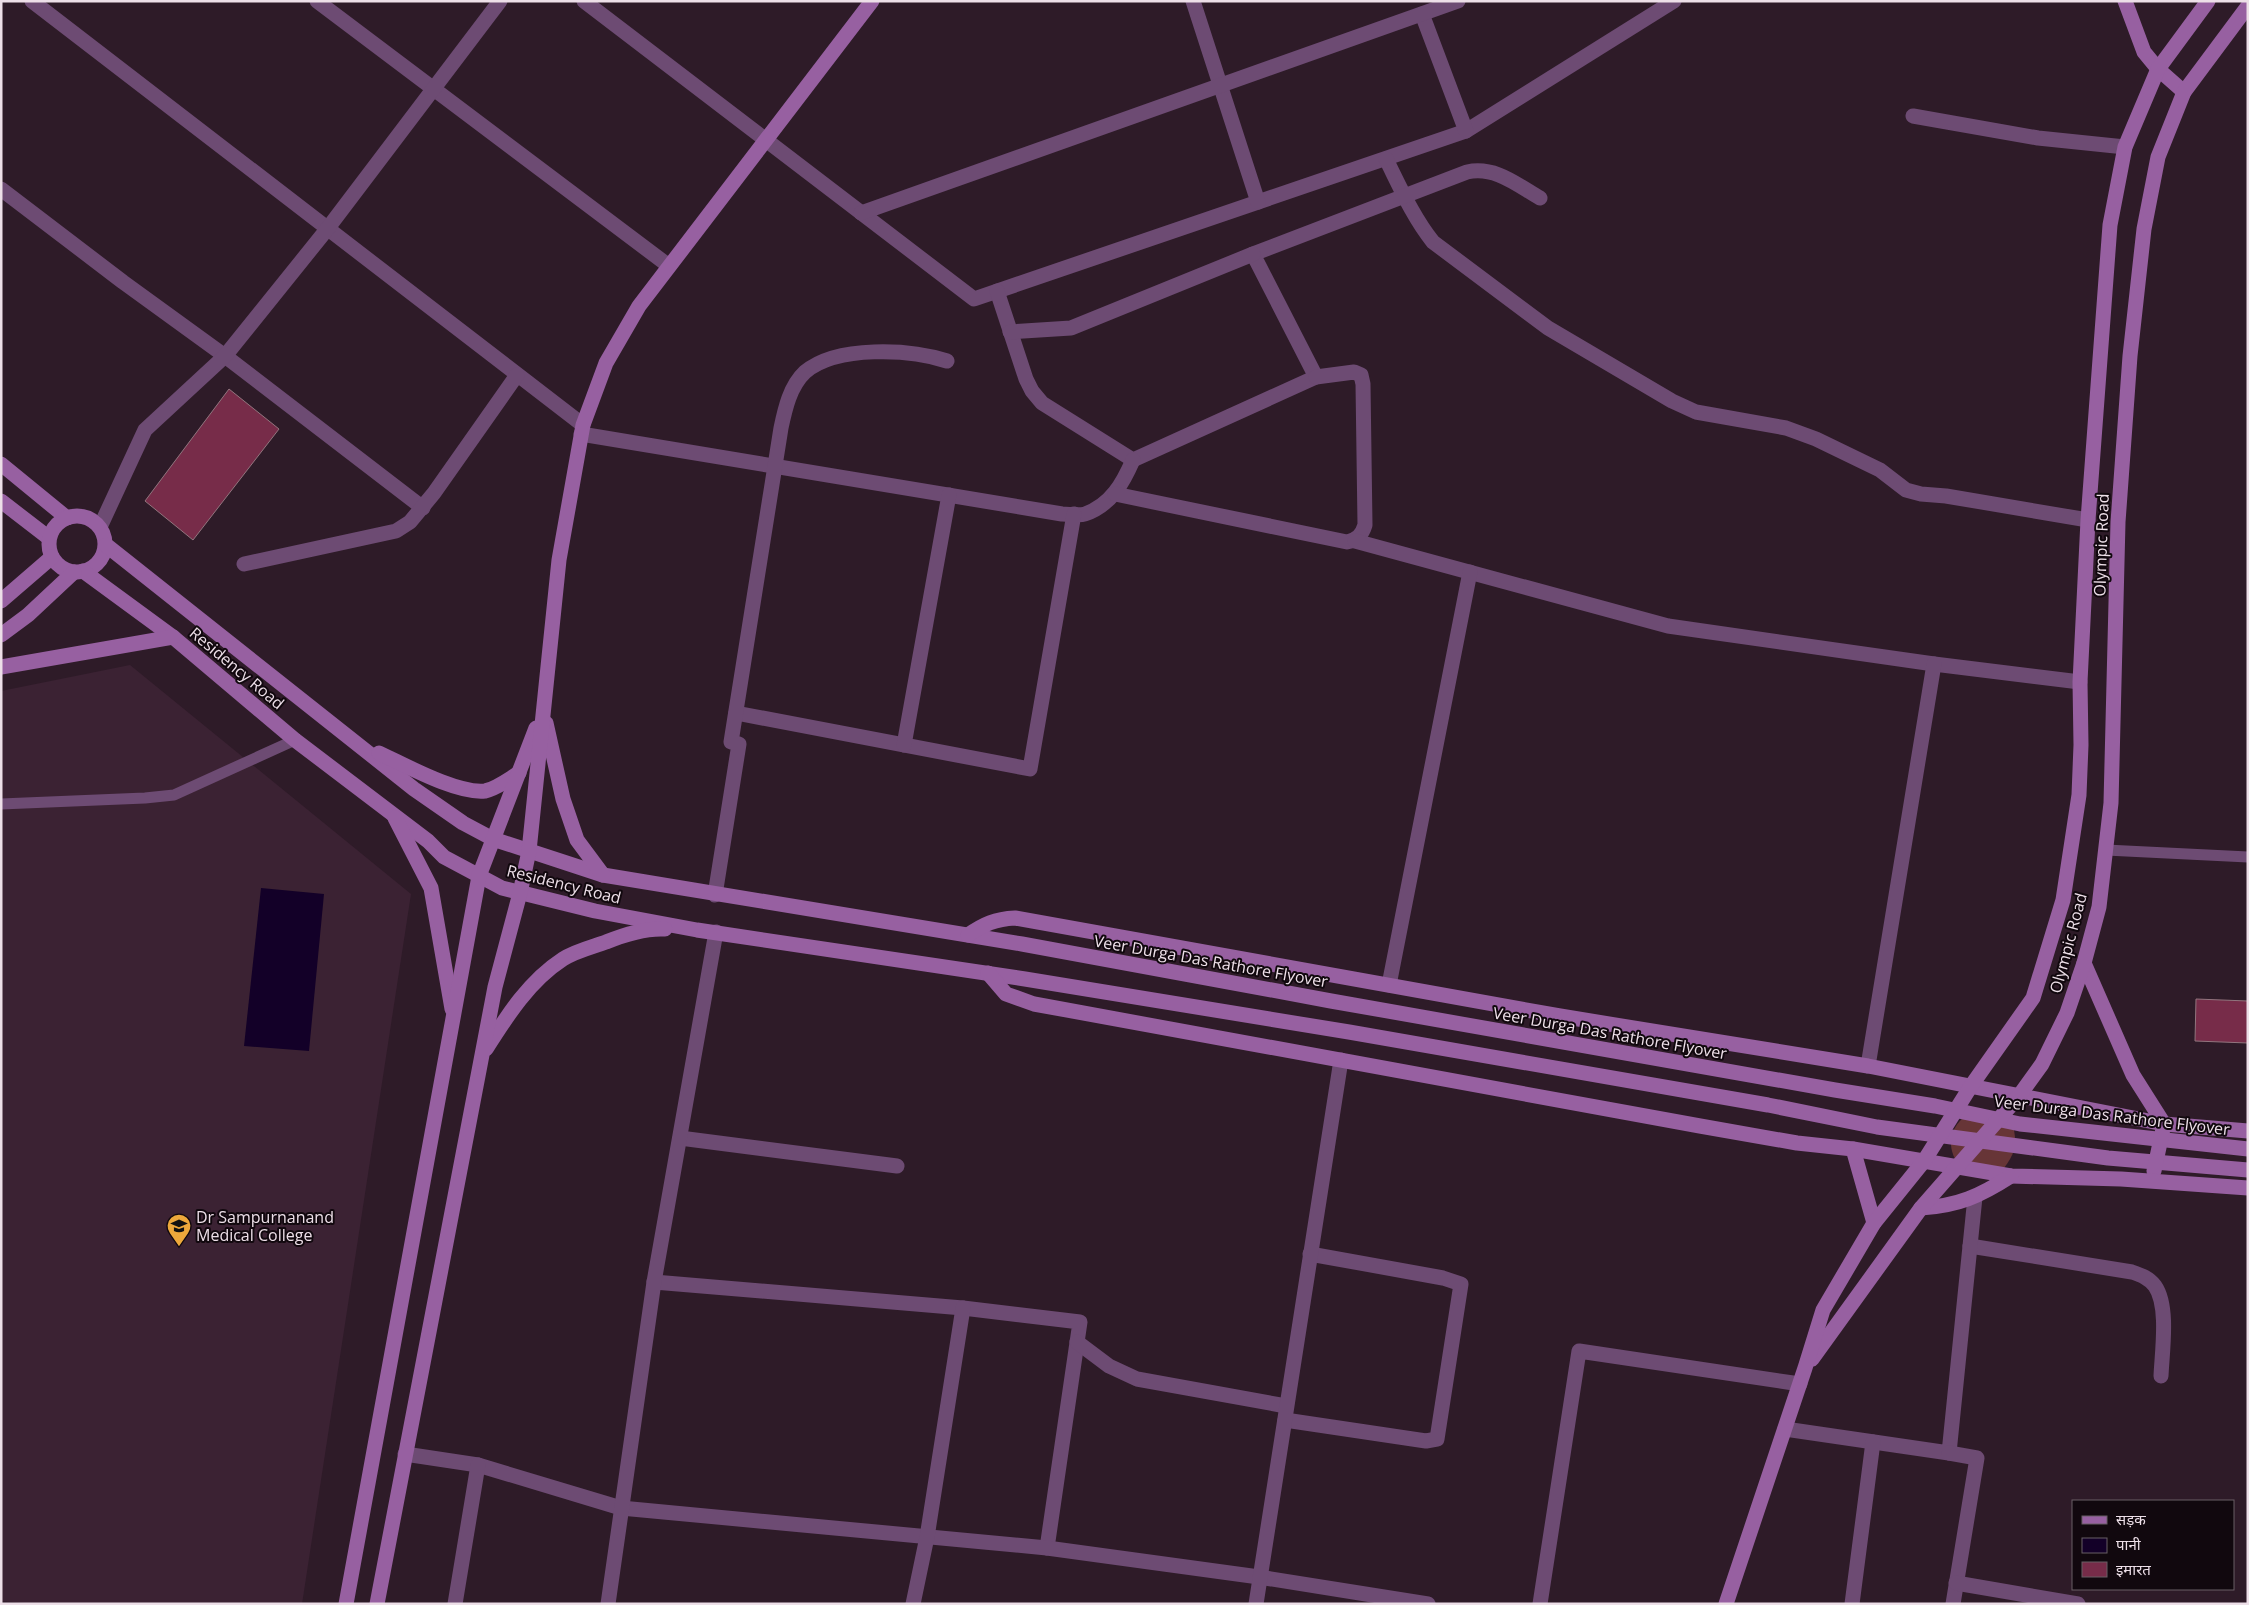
<svg xmlns="http://www.w3.org/2000/svg" width="2249" height="1605" font-family="'Open Sans','Noto Sans Devanagari',sans-serif">
<style>
.built{fill:#3b2233}
.green{fill:#673537}
.water{fill:#130028}
.building{fill:#772c49;stroke:#92757e}
.lines{fill:none;stroke-linecap:round;stroke-linejoin:round}
.lane{stroke:#6d4b73;stroke-width:11}
.street{stroke:#6d4b73;stroke-width:15}
.secondary{stroke:#9760a1;stroke-width:15}
.labels{text-anchor:middle;stroke-width:4;stroke-linejoin:round;paint-order:stroke}
.street-label{font-size:16px;fill:#eddfe8;stroke:#11080e}
.poi-label{font-size:16px;fill:#eddfe8;stroke:#11080e;text-anchor:start}
</style>
<rect width="100%" height="100%" fill="#2e1b28"/>
<polygon class="built" points="130,665 411,894 302,1604 35,1604 1,1601 1,691"/>
<path class="green" d="M 1969,1113 L 2014,1130 C 2017,1146 2014,1155 2004,1168 L 1960,1167 C 1945,1147 1949,1127 1969,1113 Z"/>
<polygon class="water" points="261,888 324,894 309,1051 244,1046"/>
<g class="building">
<polygon points="229,389 279,429 193,540 145,501"/>
<polygon points="2196,999 2248,1001 2248,1043 2195,1041"/>
</g>
<g class="lines">
<g class="lane">
<polyline points="1,804 145,798 174,795 295,740"/>
<polyline points="2106,850 2248,857"/>
</g>
<g class="street">
<polyline points="32,1 583,425"/>
<polyline points="317,1 669,266"/>
<polyline points="584,1 974,299 1466,131 1674,1"/>
<polyline points="1193,1 1258,202"/>
<polyline points="1422,14 1466,131"/>
<polyline points="1913,116 2038,138 2125,147"/>
<path d="M 1386,159 C 1400,187 1413,217 1433,242 L 1548,328 L 1672,401 L 1696,412 L 1786,428 L 1816,439 L 1880,470 L 1906,490 L 1921,494 L 1946,496 L 2088,520"/>
<polyline points="1,189 123,282 225,356 423,508"/>
<polyline points="861,213 1458,1"/>
<path d="M 997,291 L 1026,379 L 1032,391 L 1042,403 L 1133,460 L 1316,377 L 1253,254 L 1467,172 C 1495,166 1516,184 1540,198"/>
<polyline points="1010,332 1071,328 1253,254"/>
<path d="M 581,434 L 1062,514 C 1069,514 1079,516 1085,514 C 1111,505 1123,483 1133,460"/>
<path d="M 1115,494 L 1347,542 C 1357,540 1362,535 1365,525 L 1363,384 L 1361,375 L 1354,372 L 1316,377"/>
<polyline points="100,527 145,430 225,356 328,228 500,1"/>
<polyline points="1355,541 1668,626 1934,664 2080,682"/>
<polyline points="244,564 396,531 410,522 434,493 517,375"/>
<polyline points="736,713 1030,769 1074,514"/>
<polyline points="904,745 949,495"/>
<path d="M 715,895 L 739,744 L 731,742 L 781,428 C 785,409 790,386 805,372 C 837,345 910,349 947,361"/>
<polyline points="1389,985 1470,572"/>
<polyline points="1868,1066 1934,664"/>
<polyline points="680,1138 897,1166"/>
<path d="M 1970,1246 L 2132,1272 C 2141,1275 2149,1278 2155,1286 C 2169,1306 2162,1352 2161,1376"/>
<polyline points="654,1282 963,1308 1080,1322 1047,1548"/>
<polyline points="1077,1342 1109,1366 1137,1379 1286,1406"/>
<polyline points="1285,1420 1426,1441 1437,1439 1461,1284 1443,1278 1310,1254"/>
<polyline points="1785,1429 1949,1453 1975,1197"/>
<polyline points="1949,1453 1977,1458 1953,1604"/>
<polyline points="405,1454 478,1465 621,1508 1047,1548 1259,1577 1428,1604"/>
<polyline points="1956,1583 2078,1604"/>
<polyline points="455,1604 478,1465"/>
<polyline points="608,1604 654,1282 716,932"/>
<polyline points="913,1604 927,1537 963,1308"/>
<polyline points="1256,1604 1341,1060"/>
<polyline points="1540,1604 1579,1351 1800,1384"/>
<polyline points="1852,1604 1873,1442"/>
</g>
<g class="secondary">
<polyline points="2125,1 2144,52 2158,69 2184,92"/>
<polyline points="1,464 67,518"/>
<polyline points="1,501 49,538"/>
<circle cx="77" cy="544" r="28"/>
<polyline points="106,545 414,789 463,823 493,839 603,875 1022,944 1331,1001 1835,1090 1935,1106 2020,1124 2248,1149"/>
<polyline points="83,571 173,637 295,740 428,841 444,857 502,888 595,911 697,930 1025,979 1349,1032 1768,1105 1877,1127 2108,1158 2248,1170"/>
<polyline points="1,601 52,557"/>
<polyline points="1,635 28,615 74,572"/>
<polyline points="1,667 173,637"/>
<polyline points="546,723 563,799 577,840 603,875"/>
<path d="M 379,753 C 405,765 457,794 485,791 C 496,789 509,779 519,773"/>
<polyline points="395,818 431,888 452,1009"/>
<path d="M 968,935 C 984,924 995,919 1015,918 L 1560,1016 L 1868,1066 L 2164,1124 L 2248,1131"/>
<polyline points="2084,963 2133,1075 2164,1124 2154,1171"/>
<polyline points="988,973 1006,994 1034,1004 1700,1126 1797,1143 1853,1149 2011,1176 2121,1179 2248,1188"/>
<path d="M 486,1049 C 507,1016 529,981 563,959 C 575,951 592,947 606,942 C 623,935 646,928 665,929"/>
<polyline points="1853,1149 1874,1223"/>
<path d="M 1921,1208 C 1958,1206 1980,1196 2011,1176"/>
<polyline points="1812,1359 1921,1208 2019,1096 2042,1064 2067,1013 2084,963 2099,907 2111,803 2118,522 2130,356 2144,229 2158,157 2184,92 2248,6"/>
<polyline points="346,1604 479,876 536,728"/>
<polyline points="377,1604 495,987 520,893 529,851 559,560 583,425 606,363 639,306 872,1"/>
<polyline points="1726,1604 1805,1368 1823,1310 1874,1223 1924,1161 1971,1086 2033,998 2063,900 2079,795 2081,745 2080,682 2088,520 2110,225 2125,147 2158,69 2208,1"/>
</g>
</g>
<defs>
<symbol id="university-pin" viewBox="-11 -11 22 30"><path d="M0 17L-7.5 6A9.5 9.5 0 1 1 7.5 6Z" fill="#eda83b" stroke="#11080e"/><path d="M0-5L7-2L0 1L-7-2ZM-4 1L0 2.5L4 1V4Q0 6-4 4Z" fill="#111"/></symbol>
</defs>
<g fill-rule="evenodd">
<use href="#university-pin" x="165" y="1212" width="28" height="38"/>
</g>
<g class="labels">
<g class="street-label">
<text transform="translate(2101 545) rotate(-88)" y="6">Olympic Road</text>
<text transform="translate(237 668) rotate(40)" y="6">Residency Road</text>
<text transform="translate(564 884) rotate(14)" y="6">Residency Road</text>
<text transform="translate(2068 943) rotate(-75)" y="6">Olympic Road</text>
<text transform="translate(1211 961) rotate(10)" y="6">Veer Durga Das Rathore Flyover</text>
<text transform="translate(1610 1033) rotate(10)" y="6">Veer Durga Das Rathore Flyover</text>
<text transform="translate(2112 1115) rotate(7)" y="6">Veer Durga Das Rathore Flyover</text>
</g>
<g class="poi-label">
<text x="196" y="1223">Dr Sampurnanand<tspan x="196" dy="18">Medical College</tspan></text>
</g>
</g>
<rect width="2249" height="1605" fill="none" stroke="#eddfe8" stroke-width="5"/>
<rect x="2072" y="1500" width="162" height="90" fill="#11080e" stroke="#695e65"/>
<rect x="2082" y="1516" width="25" height="8" fill="#9760a1" stroke="#695e65"/>
<text x="2116" y="1525" font-size="15" fill="#eddfe8">सड़क</text>
<rect x="2082" y="1538" width="25" height="15" fill="#130028" stroke="#695e65"/>
<text x="2116" y="1550" font-size="15" fill="#eddfe8">पानी</text>
<rect x="2082" y="1562" width="25" height="15" fill="#772c49" stroke="#695e65"/>
<text x="2116" y="1575" font-size="15" fill="#eddfe8">इमारत</text>
</svg>
